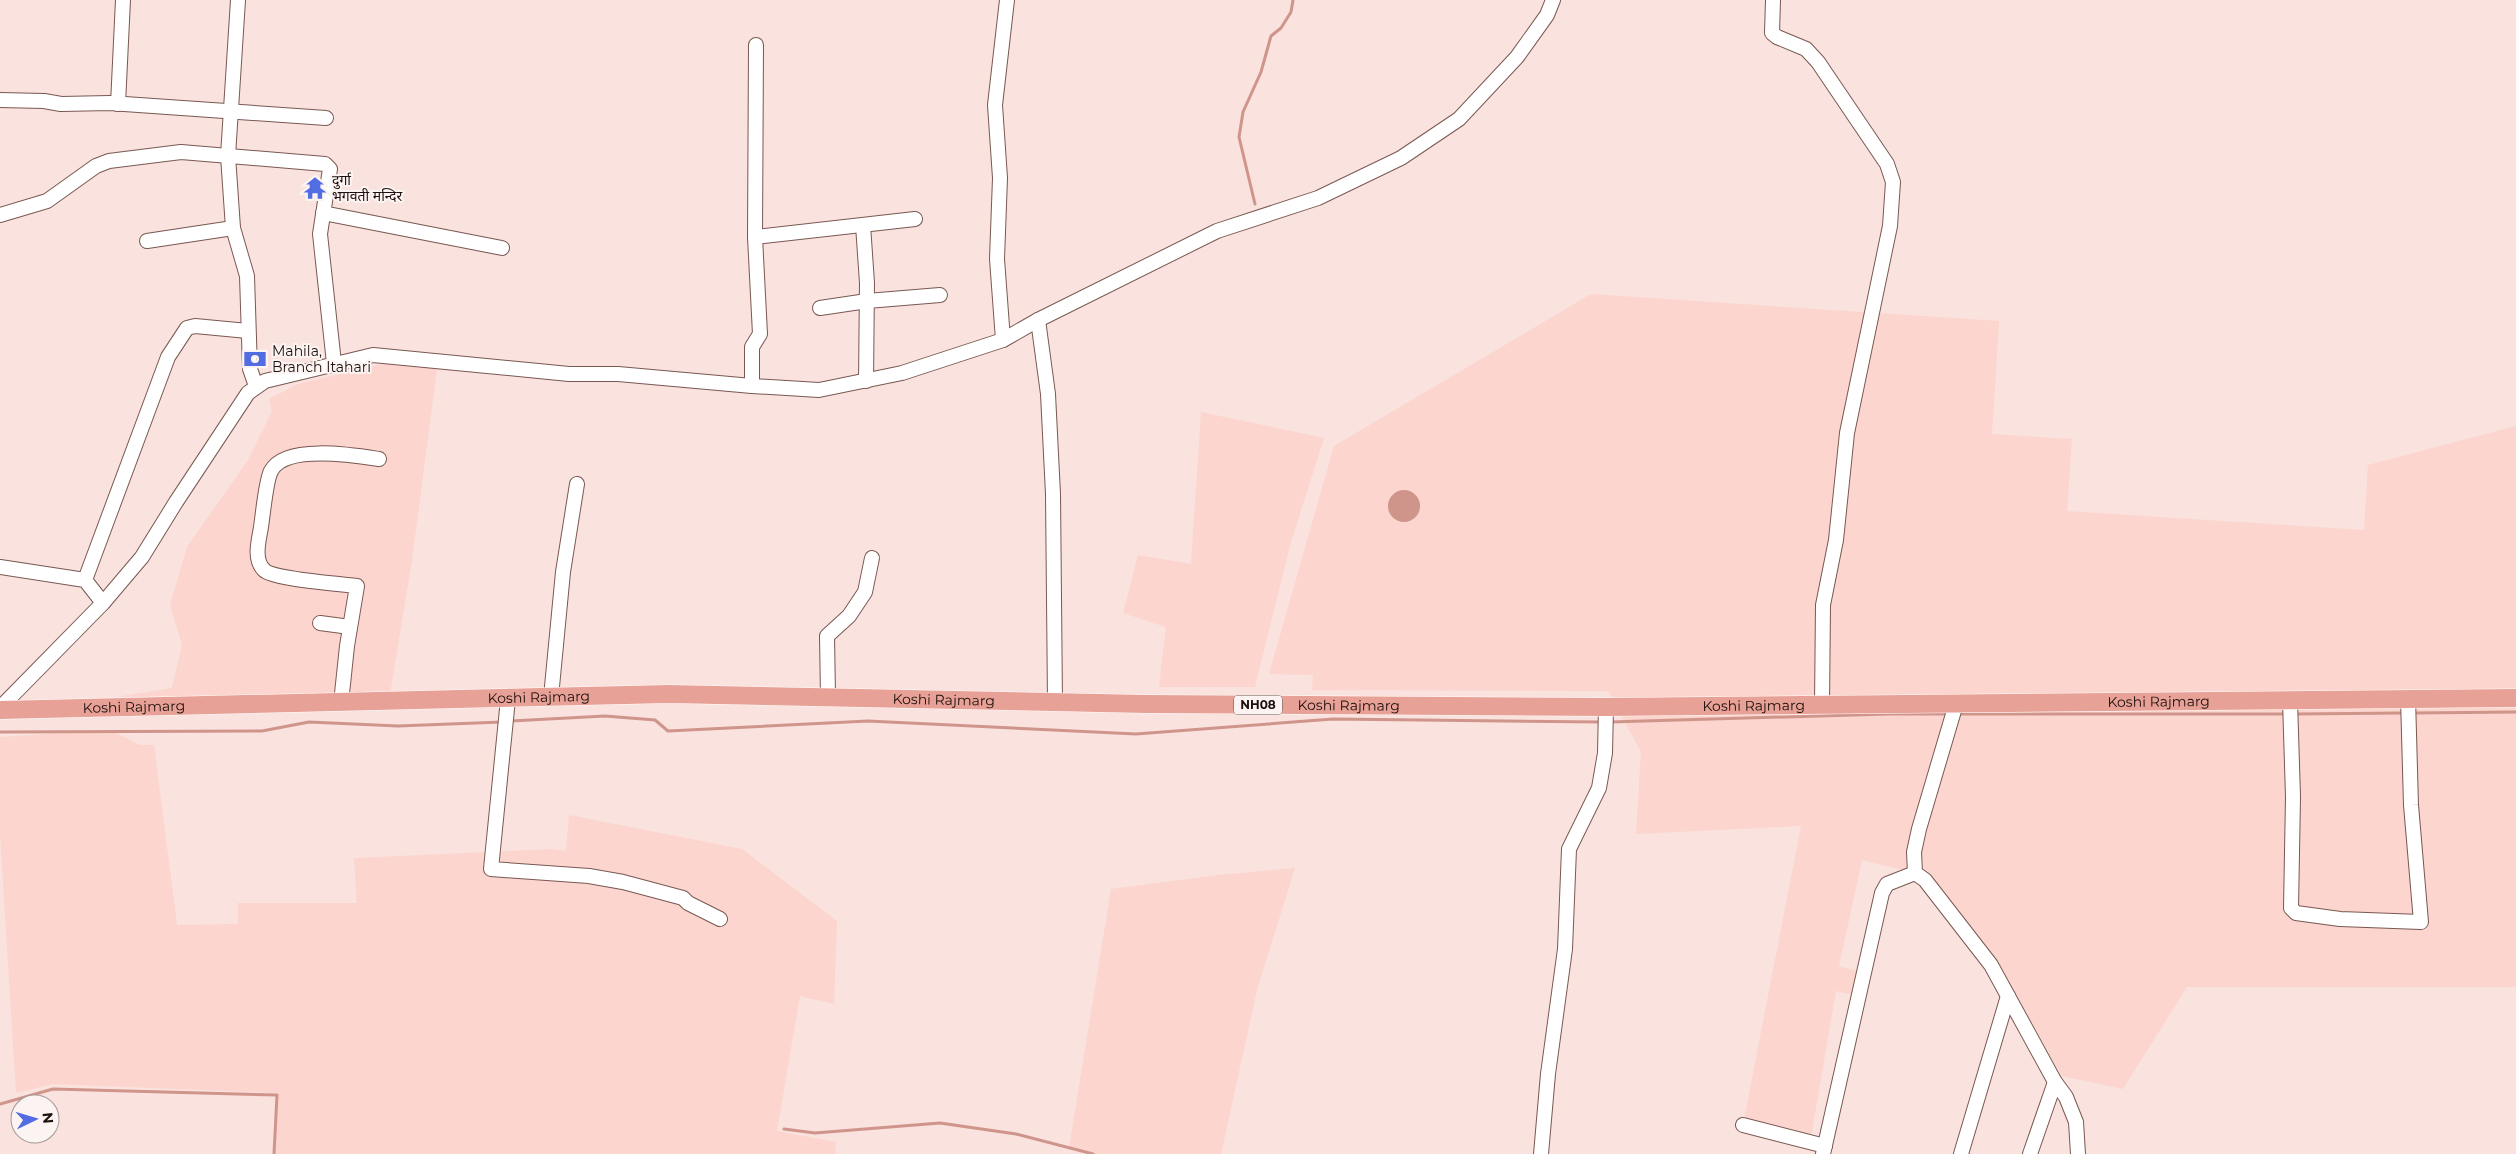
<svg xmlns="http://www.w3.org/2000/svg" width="2516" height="1154" font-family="Montserrat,'Noto Sans Devanagari',sans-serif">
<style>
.built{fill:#fbd5ce}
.water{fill:#cf958b}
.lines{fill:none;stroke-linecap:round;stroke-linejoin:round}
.stream{stroke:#cf958b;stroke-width:3}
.minor-casing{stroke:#795852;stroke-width:16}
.major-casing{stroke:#fff;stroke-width:19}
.minor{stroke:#fff;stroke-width:14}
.major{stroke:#e8a196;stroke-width:18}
.labels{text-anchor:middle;stroke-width:4;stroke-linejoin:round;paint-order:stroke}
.shield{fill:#fcf4f2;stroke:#605452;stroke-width:1}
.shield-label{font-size:12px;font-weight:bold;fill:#1d100e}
.poi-label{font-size:14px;fill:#1d100e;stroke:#fcf4f2;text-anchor:start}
.street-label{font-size:14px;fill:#1d100e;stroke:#fcf4f2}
</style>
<rect width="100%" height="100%" fill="#fae2de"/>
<g class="built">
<polygon points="1591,294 1999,321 1992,434 2072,439 2067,511 2364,530 2368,465 2516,426 2516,987 2187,987 2123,1089 2062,1076 1997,962 1915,873 1862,860 1839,966 1860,972 1854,995 1836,991 1810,1143 1743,1125 1801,826 1636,834 1641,752 1608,691 1312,690 1313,675 1269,674 1334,446"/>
<polygon points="391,362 437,369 412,560 390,694 116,697 172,688 182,645 170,605 187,547 248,460 272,411 269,399 298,384"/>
<polygon points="1201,412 1324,438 1290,545 1255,687 1159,687 1166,627 1123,613 1138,555 1191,564"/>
<polygon points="110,730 140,745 154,745 177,925 238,924 238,903 357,903 354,858 552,849 566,851 569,815 742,849 837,921 834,1004 800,996 777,1131 836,1142 835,1154 274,1154 276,1093 52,1084 16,1093 0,833 0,737"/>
<polygon points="1295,868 1257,990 1221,1154 1093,1154 1069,1148 1111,889 1219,875"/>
</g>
<circle class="water" cx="1404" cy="506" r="16"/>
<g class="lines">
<g class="stream">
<polyline points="1255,204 1239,137 1243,112 1261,72 1271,36 1281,28 1291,12 1293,0"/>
<polyline points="2412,713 2516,712"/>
<polyline points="1957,714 2286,714"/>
<polyline points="2294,714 2404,713"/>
<polyline points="511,721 605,716 655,720 668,731 868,721 1136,734 1333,719 1601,722"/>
<polyline points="1610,722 1888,714 1948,714"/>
<polyline points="0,732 262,731 309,722 398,726 502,722"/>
<polyline points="0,1104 53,1089 277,1095 274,1154"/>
<polyline points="784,1129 815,1133 940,1123 1016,1134 1093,1154"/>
</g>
<defs>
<g id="minor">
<polyline points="238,0 228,156 233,228 247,276 250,369 256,386"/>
<polyline points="1773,0 1772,33 1777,37 1806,49 1818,62 1887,164 1893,182 1890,226 1847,433 1836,540 1823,605 1822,705"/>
<polyline points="0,100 44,101 61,104 110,103 326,118"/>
<polyline points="118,104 123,0"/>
<polyline points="323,213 502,248"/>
<polyline points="0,215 47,201 96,166 109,161 181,152 325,164 330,169 320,234 334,363"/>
<polyline points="863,225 867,283 866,381"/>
<polyline points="755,237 915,219"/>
<polyline points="147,241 233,228"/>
<polyline points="820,308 867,301 940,295"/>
<polyline points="1038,320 1048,394 1053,494 1055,702"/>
<polyline points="1003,340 997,259 1000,178 995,105 1007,0"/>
<polyline points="752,386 752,347 760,334 755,237 756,45"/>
<polyline points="0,567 85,580 103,603"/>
<polyline points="85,580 168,357 187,328 195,326 248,331"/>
<polyline points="320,623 350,627"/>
<polyline points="828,696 827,636 849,616 865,592 872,558"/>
<polyline points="551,697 563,572 577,484"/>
<polyline points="508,699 491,869 589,876 623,882 683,898 688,903 720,919"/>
<polyline points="2290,700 2293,797 2291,908 2296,913 2340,919 2421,922 2411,805 2408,698"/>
<path d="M 341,703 L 347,646 L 357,586 C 340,584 273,579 264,570 C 253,559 259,540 261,527 C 263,514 266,480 271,471 C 285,444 353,455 379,459"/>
<polyline points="1956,704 1919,829 1914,852 1915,873 1925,880 1991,965 2055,1082 2066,1097 2076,1122 2078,1154"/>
<polyline points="0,708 103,603 142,557 176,502 248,393 265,381 373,355 569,374 618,374 752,386 819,390 902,373 1003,340 1038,320 1217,231 1318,198 1401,158 1459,119 1517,57 1547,15 1553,0"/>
<polyline points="1743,1125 1825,1146"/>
<polyline points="1541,1154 1548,1074 1565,949 1569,849 1599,788 1605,753 1606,707"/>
<polyline points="1823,1154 1882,893 1887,884 1915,873"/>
<polyline points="1961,1154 2008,996"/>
<polyline points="2030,1154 2055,1082"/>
</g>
<g id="major">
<path id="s1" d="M 0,710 L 669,694 L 1146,704 L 1606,707 L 2516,698"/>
</g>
</defs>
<use href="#minor" class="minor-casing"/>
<use href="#major" class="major-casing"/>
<use href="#minor" class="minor"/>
<use href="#major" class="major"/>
</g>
<defs>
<symbol id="temple-bare" viewBox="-9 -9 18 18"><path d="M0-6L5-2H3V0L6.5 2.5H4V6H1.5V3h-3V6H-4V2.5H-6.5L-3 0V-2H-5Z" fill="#526ce1" stroke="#fcf4f2" stroke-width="2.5" paint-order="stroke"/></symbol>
<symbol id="bank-bare" viewBox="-9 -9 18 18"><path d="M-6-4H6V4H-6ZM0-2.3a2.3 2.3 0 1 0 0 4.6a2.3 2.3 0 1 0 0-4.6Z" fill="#526ce1" stroke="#fcf4f2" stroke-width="2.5" paint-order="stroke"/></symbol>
</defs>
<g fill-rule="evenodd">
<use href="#temple-bare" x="299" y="172" width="32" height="32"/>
<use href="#bank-bare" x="239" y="343" width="32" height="32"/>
</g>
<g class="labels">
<rect class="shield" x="1234" y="695.5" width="48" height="19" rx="4"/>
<g class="shield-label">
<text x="1258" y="709">NH08</text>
</g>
<g class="poi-label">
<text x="332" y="185">दुर्गा<tspan x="332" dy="16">भगवती मन्दिर</tspan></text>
<text x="272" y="356">Mahila,<tspan x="272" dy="16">Branch Itahari</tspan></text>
</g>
<g class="street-label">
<text dy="5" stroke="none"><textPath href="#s1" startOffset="539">Koshi Rajmarg</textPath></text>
<text dy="5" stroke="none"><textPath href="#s1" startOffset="944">Koshi Rajmarg</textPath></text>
<text dy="5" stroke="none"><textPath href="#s1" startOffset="2159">Koshi Rajmarg</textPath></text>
<text dy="5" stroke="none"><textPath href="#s1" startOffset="1349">Koshi Rajmarg</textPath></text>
<text dy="5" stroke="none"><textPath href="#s1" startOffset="1754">Koshi Rajmarg</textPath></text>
<text dy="5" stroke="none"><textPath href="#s1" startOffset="134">Koshi Rajmarg</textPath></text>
</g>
</g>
<g transform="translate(35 1119) rotate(85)"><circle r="24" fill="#fcf4f2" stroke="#a39997"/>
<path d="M0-4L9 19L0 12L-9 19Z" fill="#526ce1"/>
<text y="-8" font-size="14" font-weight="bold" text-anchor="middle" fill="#1d100e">N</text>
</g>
</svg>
